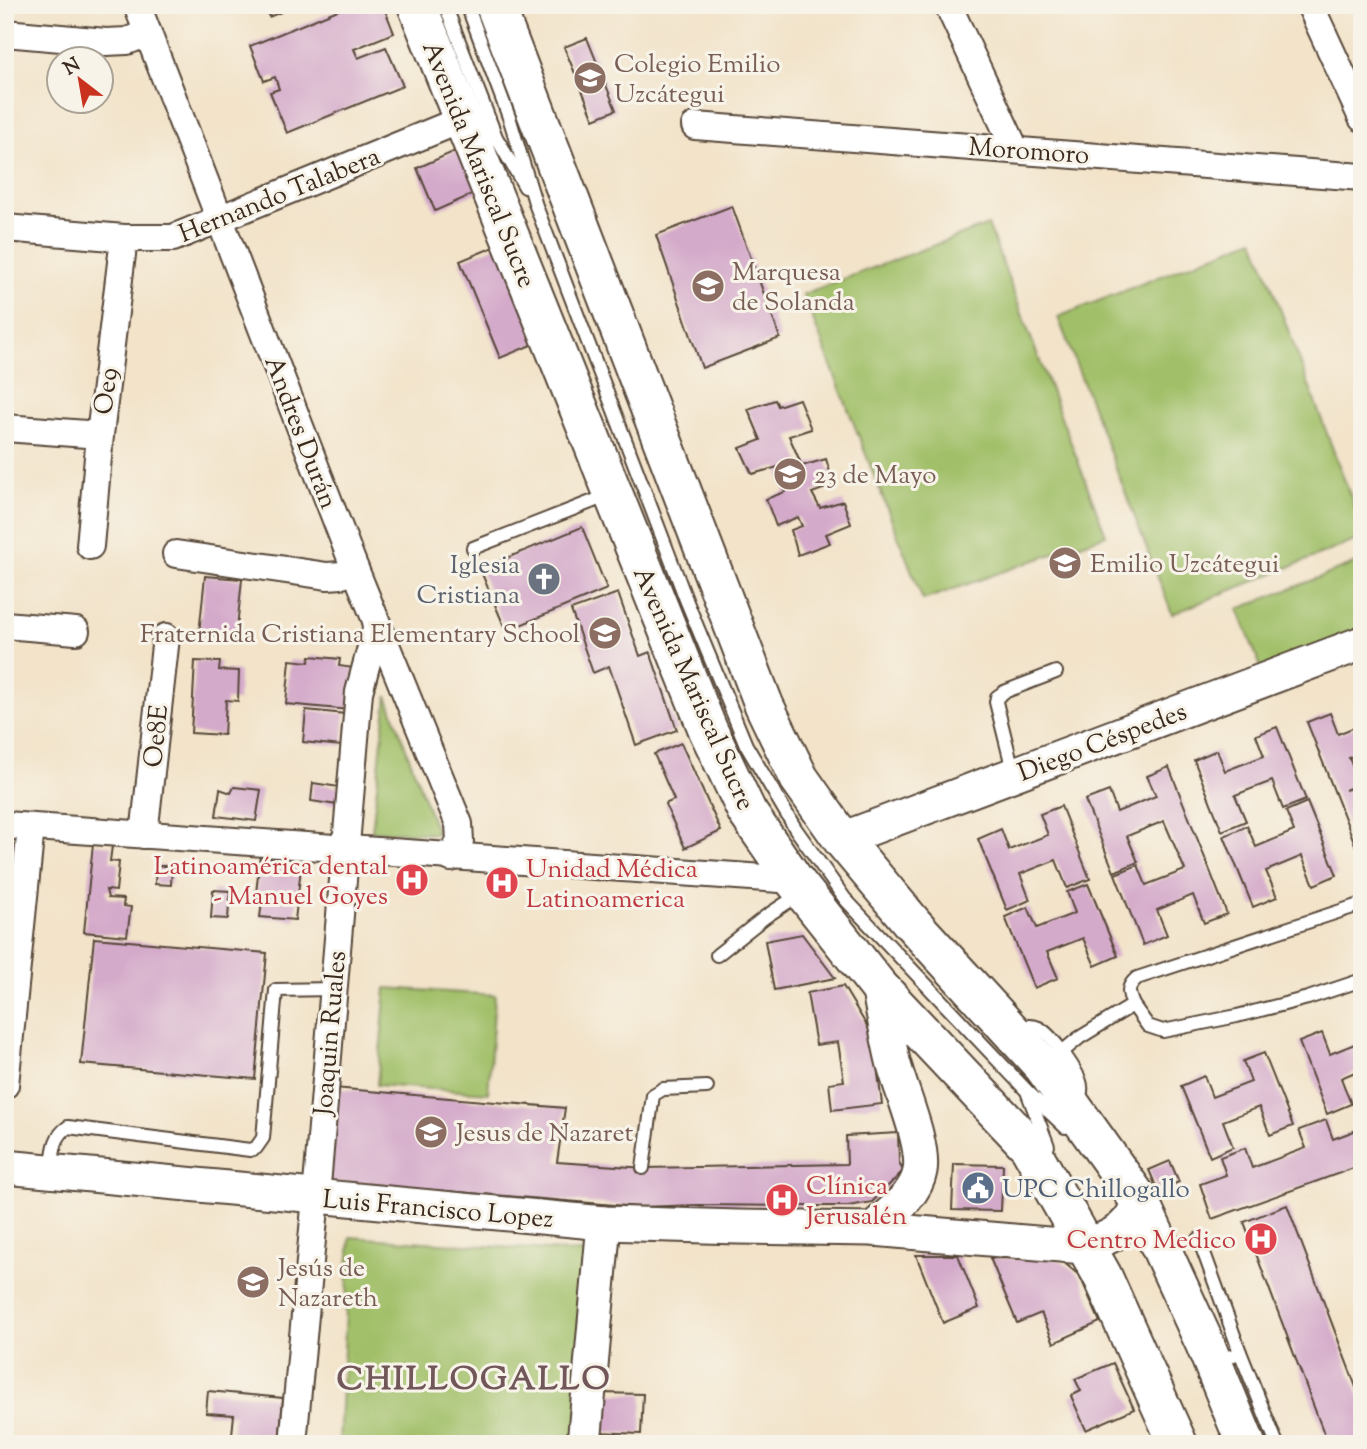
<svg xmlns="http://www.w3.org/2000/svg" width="1367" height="1449" font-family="'Sorts Mill Goudy',serif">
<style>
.green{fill:#a0bf67;stroke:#6e7442;stroke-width:2}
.building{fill:#d4aaca}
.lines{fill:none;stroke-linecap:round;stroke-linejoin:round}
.service-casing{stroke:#564638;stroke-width:16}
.minor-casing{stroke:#564638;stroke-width:30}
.tertiary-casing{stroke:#564638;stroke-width:37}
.primary-casing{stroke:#564638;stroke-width:42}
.service{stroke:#fff;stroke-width:12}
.minor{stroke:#fff;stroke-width:26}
.tertiary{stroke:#fff;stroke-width:33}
.primary{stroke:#fff;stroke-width:38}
.labels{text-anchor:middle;stroke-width:6;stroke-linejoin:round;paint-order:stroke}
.education-label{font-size:26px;fill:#785e54;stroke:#f7f3e8;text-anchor:start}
.street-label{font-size:26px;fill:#3b2a1e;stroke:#f7f3e8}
.worship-label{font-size:26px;fill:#5b616d;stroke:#f7f3e8;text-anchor:end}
.health-label{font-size:26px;fill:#be3a42;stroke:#f7f3e8;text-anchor:end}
.service-label{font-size:26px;fill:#4e5e75;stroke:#f7f3e8;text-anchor:start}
.district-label{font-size:33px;font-weight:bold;letter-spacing:2px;fill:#71575a;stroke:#f7f3e8}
</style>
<rect width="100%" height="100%" fill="#f7f3e8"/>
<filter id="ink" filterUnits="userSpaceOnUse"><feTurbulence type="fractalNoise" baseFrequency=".0143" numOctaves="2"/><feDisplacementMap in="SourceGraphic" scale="14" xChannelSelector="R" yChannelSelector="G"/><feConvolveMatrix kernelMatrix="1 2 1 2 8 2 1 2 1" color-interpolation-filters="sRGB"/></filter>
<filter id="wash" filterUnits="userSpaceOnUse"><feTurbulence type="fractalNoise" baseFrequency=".00686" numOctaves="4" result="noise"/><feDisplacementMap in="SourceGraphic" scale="28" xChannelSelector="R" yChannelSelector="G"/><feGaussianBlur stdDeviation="1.57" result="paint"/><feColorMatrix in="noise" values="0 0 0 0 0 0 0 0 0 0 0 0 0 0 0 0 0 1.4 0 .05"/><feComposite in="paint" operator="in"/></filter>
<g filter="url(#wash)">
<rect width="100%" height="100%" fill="#f2e3c9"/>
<g class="green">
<polygon points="988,225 1106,535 923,600 803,294"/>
<polygon points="1254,239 1362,527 1362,538 1172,614 1058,317"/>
<polygon points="1362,561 1362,637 1264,675 1238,609"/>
<polygon points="387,696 437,834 372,831"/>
<polygon points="386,988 495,995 488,1093 377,1085"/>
<polygon points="350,1237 591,1253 579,1444 339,1444"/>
</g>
<g id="blocks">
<g class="building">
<polygon points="264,5 298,5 269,17"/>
<polygon points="350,5 383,5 394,33 354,49 358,58 386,47 403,86 287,133 270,92 279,89 275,77 264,81 250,46"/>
<polygon points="587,38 616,110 594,119 564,47"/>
<polygon points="462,148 480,191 435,211 417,168"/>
<polygon points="732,206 780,338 702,368 656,235"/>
<polygon points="501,244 541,341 500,358 460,261"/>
<polygon points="799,399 811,429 789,436 802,466 826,459 834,485 812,493 820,508 843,501 851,524 826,534 830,543 798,555 791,530 802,526 798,517 776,526 766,499 785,492 778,467 752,474 740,448 761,440 748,409 775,400 778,406"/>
<polygon points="582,527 607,589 506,631 480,569"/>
<polygon points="205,576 242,579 236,638 199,634"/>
<polygon points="618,593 640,656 650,652 677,730 636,745 609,666 593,673 571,610"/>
<polygon points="310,656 340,659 339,666 354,668 350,710 286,704 290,660 309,662"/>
<polygon points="195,661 220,662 219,670 239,671 238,701 226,700 224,735 191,733"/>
<polygon points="306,710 345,714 342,746 303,742"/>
<polygon points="1330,713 1338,734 1362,724 1362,752 1349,758 1360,784 1345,790 1358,786 1362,794 1362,862 1307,722"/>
<polygon points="1277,727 1306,800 1283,809 1272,781 1235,795 1246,821 1222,831 1194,760 1217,750 1225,771 1264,756 1256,735"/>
<polygon points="681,743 721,831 685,848 665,804 674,800 654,754"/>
<polygon points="1169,767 1227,914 1204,923 1193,895 1157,910 1167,935 1143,945 1115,874 1138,865 1146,885 1185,870 1164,821 1127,836 1138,862 1114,872 1085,800 1109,791 1117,812 1156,796 1147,776"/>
<polygon points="313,783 346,788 344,806 311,801"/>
<polygon points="234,787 261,790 256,821 216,816 220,789 231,793"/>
<polygon points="1307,802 1337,875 1314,885 1302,856 1266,871 1277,897 1253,907 1224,836 1247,826 1256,847 1294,831 1286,811"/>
<polygon points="1061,806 1090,879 1067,888 1056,860 1020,874 1030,900 1007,910 978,839 1001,829 1009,850 1048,835 1040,814"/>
<polygon points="93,844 112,846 110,861 119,862 116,891 106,890 108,898 124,899 123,906 131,907 127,936 84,932"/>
<polygon points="260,854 302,859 295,920 260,917 263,894 256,894"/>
<polygon points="156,866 172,866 171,885 155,884"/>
<polygon points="1088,884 1118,956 1095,966 1083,938 1047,952 1058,978 1034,988 1005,917 1028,907 1037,928 1075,913 1067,892"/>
<polygon points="213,890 230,891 228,919 211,918"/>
<polygon points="802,934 835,978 774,990 765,941"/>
<polygon points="94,938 267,953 255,1079 81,1064"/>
<polygon points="843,986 873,1036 882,1104 832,1110 829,1083 844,1081 838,1042 816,1045 807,993"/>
<polygon points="1322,1033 1330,1054 1362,1041 1362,1069 1341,1078 1351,1104 1327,1114 1299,1042"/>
<polygon points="1264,1053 1293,1126 1270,1135 1259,1107 1223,1121 1233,1147 1210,1157 1181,1086 1204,1076 1212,1097 1251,1082 1243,1061"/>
<polygon points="334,1088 565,1108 557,1162 646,1168 847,1164 846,1136 898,1133 899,1162 903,1171 872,1202 848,1206 806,1206 699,1205 639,1207 325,1181"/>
<polygon points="1326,1120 1333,1139 1362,1128 1362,1165 1212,1219 1200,1184 1226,1175 1220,1157 1245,1148 1252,1168 1306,1148 1299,1130"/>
<polygon points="1170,1161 1179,1182 1158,1191 1149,1170"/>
<polygon points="954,1164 1003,1165 1001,1211 952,1210"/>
<polygon points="1287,1205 1362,1403 1362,1444 1328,1444 1244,1222"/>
<polygon points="916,1255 958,1255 979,1308 943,1323"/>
<polygon points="990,1258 1053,1259 1062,1261 1080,1276 1100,1322 1054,1343 1041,1313 1017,1323"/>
<polygon points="1113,1363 1134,1409 1086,1430 1071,1396 1081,1391 1075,1379"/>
<polygon points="208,1391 283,1398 279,1444 231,1444 234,1415 206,1413"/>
<polygon points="600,1393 643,1394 641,1434 598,1432"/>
</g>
</g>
</g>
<g filter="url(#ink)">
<use href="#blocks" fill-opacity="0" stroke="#564638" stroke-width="2"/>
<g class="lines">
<defs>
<g id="service">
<polyline points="445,5 496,137 525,187"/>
<polyline points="467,5 510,120 536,206 687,602 746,745 795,828 845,899 1027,1091 1065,1127"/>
<polyline points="473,548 609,495"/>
<polyline points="1014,774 996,702 997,697 1004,692 1056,672"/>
<polyline points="717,955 765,917 800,894"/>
<polyline points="1133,1005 1148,1026 1163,1031 1237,1016 1308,998 1362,980"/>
<path d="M 1018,1028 C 1025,1026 1033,1025 1039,1028 C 1051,1034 1080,1073 1081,1086 C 1082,1091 1080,1097 1079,1102"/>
<path d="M 1062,1052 L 1079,1038 L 1133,1005 C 1128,993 1126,987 1137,978 L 1362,904"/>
<polyline points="1028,1094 1048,1146"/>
<polyline points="643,1168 653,1095 663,1089 707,1087"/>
<path d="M 51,1172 C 54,1154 52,1138 68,1127 L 250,1150 L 256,1148 L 263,1138 L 276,990 L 333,989"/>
<polyline points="1199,1239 1240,1352 1216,1363"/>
<polyline points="1240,1352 1277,1444"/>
</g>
<g id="minor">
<polyline points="137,5 355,569 459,824 460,841 451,858"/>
<polyline points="948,5 1015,149"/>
<polyline points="1310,5 1362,118"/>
<polyline points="5,33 106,42 127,41 148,33"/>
<polyline points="695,126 1362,177"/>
<polyline points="5,228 124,238 173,238 463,119"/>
<polyline points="5,428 100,435"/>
<polyline points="90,546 100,435 124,238"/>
<polyline points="176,554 327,576 342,575 355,569"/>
<polyline points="5,625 76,631"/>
<polyline points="5,825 794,880"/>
<polyline points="144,835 166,637"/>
<polyline points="5,1085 31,827"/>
<polyline points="293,1444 316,1197 359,692 377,625"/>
</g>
<g id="tertiary">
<polyline points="842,839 1362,643"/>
<path d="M 5,1167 L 604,1223 L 738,1227 L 873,1229 L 1072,1246 C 1102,1244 1131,1231 1139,1200"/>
<path d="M 873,1229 C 890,1213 916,1195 920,1171 C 925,1144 900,1089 893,1061 C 887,1036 883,1011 878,986"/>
<polyline points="584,1444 604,1223"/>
</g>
<g id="primary">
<polyline points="417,5 708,730 747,812 794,880 878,986 1029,1146 1102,1275 1178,1444"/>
<polyline points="495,5 764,705 799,778 842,839 913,924 1043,1066 1139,1200 1205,1344 1246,1444"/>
</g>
</defs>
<use href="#service" class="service-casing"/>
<use href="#minor" class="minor-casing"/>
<use href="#tertiary" class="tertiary-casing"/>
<use href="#primary" class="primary-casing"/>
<use href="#service" class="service"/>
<use href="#minor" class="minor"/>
<use href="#tertiary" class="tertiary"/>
<use href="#primary" class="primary"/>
</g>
</g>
<defs>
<symbol id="school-disc" viewBox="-11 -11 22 22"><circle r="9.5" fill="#8d6e63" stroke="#f7f3e8"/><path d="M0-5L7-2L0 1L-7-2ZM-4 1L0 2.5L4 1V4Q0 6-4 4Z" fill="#fff"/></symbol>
<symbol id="church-disc" viewBox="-11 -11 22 22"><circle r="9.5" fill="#6b7280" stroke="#f7f3e8"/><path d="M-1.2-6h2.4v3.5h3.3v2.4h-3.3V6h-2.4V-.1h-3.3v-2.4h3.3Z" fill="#fff"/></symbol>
<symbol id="hospital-disc" viewBox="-11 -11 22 22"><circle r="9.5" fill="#e0444e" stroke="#f7f3e8"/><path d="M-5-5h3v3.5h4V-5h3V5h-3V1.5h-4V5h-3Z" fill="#fff"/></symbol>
<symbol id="civic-disc" viewBox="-11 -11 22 22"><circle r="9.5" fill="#5c6f8a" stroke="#f7f3e8"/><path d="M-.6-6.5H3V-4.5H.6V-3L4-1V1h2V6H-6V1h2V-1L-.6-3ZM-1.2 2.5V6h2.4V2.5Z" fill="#fff"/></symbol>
</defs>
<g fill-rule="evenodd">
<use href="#school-disc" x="571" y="59" width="38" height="38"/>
<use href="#school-disc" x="689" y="267" width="38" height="38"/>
<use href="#school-disc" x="771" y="455" width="38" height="38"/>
<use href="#school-disc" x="1046" y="544" width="38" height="38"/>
<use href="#church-disc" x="525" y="560" width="38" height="38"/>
<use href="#school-disc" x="586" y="614" width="38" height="38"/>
<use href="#hospital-disc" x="393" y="861" width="38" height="38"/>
<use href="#hospital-disc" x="483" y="864" width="38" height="38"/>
<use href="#school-disc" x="412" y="1113" width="38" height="38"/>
<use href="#civic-disc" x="959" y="1169" width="38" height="38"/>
<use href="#hospital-disc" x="763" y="1181" width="38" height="38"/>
<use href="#hospital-disc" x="1242" y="1220" width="38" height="38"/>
<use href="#school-disc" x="234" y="1263" width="38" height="38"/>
</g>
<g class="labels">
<g class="education-label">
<text x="614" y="72">Colegio Emilio<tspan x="614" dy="30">Uzcátegui</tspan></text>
<text x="732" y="280">Marquesa<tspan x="732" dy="30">de Solanda</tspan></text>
<text x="814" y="483">23 de Mayo</text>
<text x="1090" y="572">Emilio Uzcátegui</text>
<text x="580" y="642" text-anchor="end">Fraternida Cristiana Elementary School</text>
<text x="456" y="1141">Jesus de Nazaret</text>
<text x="278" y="1276">Jesús de<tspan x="278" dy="30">Nazareth</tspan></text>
</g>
<g class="street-label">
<text transform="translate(1029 150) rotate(4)" y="9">Moromoro</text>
<text transform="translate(480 164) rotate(68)" y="9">Avenida Mariscal Sucre</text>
<text transform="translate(279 194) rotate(-22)" y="9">Hernando Talabera</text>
<text transform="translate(105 391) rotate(-83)" y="9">Oe9</text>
<text transform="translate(302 432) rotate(69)" y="9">Andres Durán</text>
<text transform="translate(695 688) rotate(66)" y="9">Avenida Mariscal Sucre</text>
<text transform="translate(155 736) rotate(-84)" y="9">Oe8E</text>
<text transform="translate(1102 741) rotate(-21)" y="9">Diego Céspedes</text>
<text transform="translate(329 1033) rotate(-85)" y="9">Joaquin Ruales</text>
<text transform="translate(438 1208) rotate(5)" y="9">Luis Francisco Lopez</text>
</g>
<g class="worship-label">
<text x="520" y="573">Iglesia<tspan x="520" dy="30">Cristiana</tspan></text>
</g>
<g class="health-label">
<text x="388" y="874">Latinoamérica dental<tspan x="388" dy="30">- Manuel Goyes</tspan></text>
<text x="526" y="877" text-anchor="start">Unidad Médica<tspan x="526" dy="30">Latinoamerica</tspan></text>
<text x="806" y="1194" text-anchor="start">Clínica<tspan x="806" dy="30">Jerusalén</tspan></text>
<text x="1236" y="1248">Centro Medico</text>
</g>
<g class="service-label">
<text x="1002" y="1197">UPC Chillogallo</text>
</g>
<g class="district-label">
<text x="474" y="1389">CHILLOGALLO</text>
</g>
</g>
<rect width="1367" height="1449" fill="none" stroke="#f7f3e8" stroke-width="28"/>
<g transform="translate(80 80) rotate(329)"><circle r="33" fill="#f7f3e8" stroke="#aca397" stroke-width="2"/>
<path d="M0-5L12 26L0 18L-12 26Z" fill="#c8321e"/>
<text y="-10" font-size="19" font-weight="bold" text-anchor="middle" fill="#3b2a1e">N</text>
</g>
</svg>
